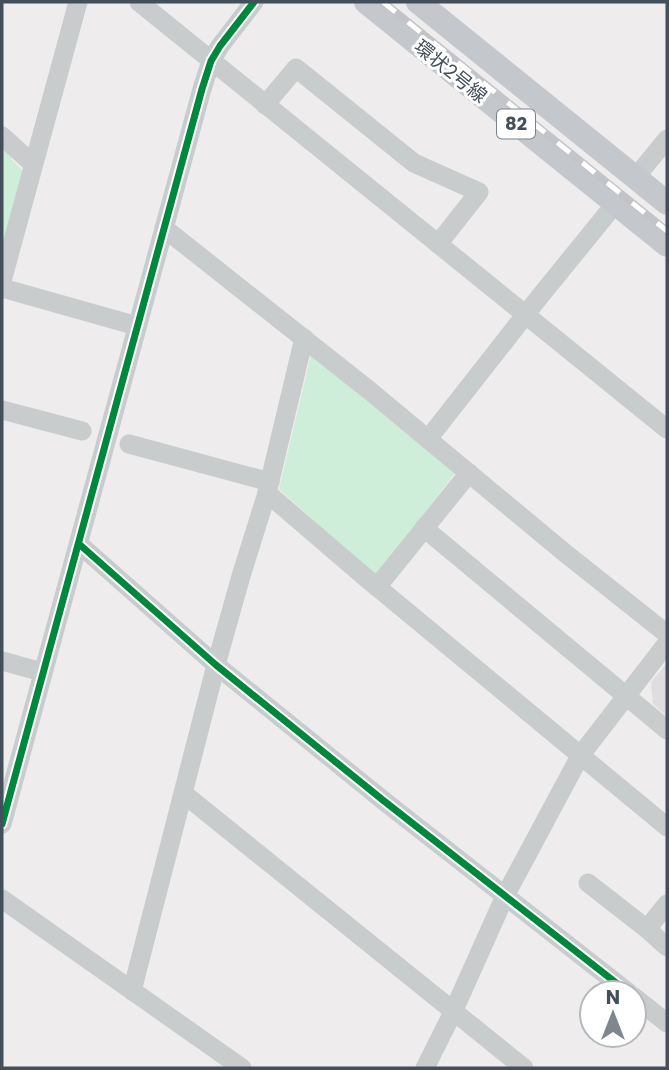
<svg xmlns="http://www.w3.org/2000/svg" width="669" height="1070" font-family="Poppins,'Noto Sans JP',sans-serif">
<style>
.education{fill:#dfddde}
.green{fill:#cfeed9}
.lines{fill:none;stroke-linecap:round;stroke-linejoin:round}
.minor{stroke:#c8cccd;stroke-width:19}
.major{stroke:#c4c8cc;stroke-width:24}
.rail-casing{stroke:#c2c4c7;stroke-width:8}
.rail{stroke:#fff;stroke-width:5;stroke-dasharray:16;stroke-linecap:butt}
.cycleway-casing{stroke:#fff;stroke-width:11}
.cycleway{stroke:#00873e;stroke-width:7}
.labels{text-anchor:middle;stroke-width:6;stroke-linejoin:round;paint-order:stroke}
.shield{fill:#fff;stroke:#7b848c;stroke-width:2}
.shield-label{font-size:18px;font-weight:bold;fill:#434f5a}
.street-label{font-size:19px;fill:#434f5a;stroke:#fff}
</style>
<rect width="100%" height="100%" fill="#eeecec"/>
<polygon class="education" points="667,663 667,716 653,704 651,682"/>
<g class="green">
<polygon points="2,142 14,153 11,159 24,172 2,248"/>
<polygon points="311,355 455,473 376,576 279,489"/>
</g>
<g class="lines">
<g class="minor">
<polyline points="139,2 667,429"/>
<polyline points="265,105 296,68 414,163 479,192 438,244"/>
<polyline points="2,136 33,164"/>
<polyline points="635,178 667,139"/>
<polyline points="164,228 370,391 565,553 667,634"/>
<polyline points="2,281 78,2"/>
<polyline points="2,288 137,326"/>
<polyline points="2,410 82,431"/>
<polyline points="428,439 537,300 615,204"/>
<polyline points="129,444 270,482"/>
<polyline points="267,493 365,577 667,827"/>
<polyline points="424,528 667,730"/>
<polyline points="79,544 216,665 384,801 629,993"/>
<polyline points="377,587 469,473"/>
<polyline points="2,661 42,672"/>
<polyline points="184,794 524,1068"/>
<polyline points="2,824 202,89 211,61 220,46 254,2"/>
<polyline points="588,883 647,929"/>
<polyline points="2,899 242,1068"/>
<polyline points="667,904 647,929 667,947"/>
<polyline points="132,991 216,665 241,576 267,493 304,338"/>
<polyline points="634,997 667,1023"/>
<polyline points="425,1068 454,1010 505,896 580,756 667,643"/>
</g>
<g class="major">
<polyline points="366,2 667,245"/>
<polyline points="418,2 667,203"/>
</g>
<defs>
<polyline id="rail" points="383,2 667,231"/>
</defs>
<use href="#rail" class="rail-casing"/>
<use href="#rail" class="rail"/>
<defs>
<g id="cycleway">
<polyline points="79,544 216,665 384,801 629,993"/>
<polyline points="2,824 202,89 211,61 220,46 254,2"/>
</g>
</defs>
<use href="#cycleway" class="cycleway-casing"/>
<use href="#cycleway" class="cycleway"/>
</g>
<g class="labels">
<rect class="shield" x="497" y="109.5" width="38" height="29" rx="5"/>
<g class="shield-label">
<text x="516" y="130">82</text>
</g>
<g class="street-label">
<text transform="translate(451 71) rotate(39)" y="7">環状2号線</text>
</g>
</g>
<rect width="669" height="1070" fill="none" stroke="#434f5a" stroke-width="7"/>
<g transform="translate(613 1014)"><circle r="33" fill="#ffffff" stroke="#b4b9bd" stroke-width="2"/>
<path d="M0-5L12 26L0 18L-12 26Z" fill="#7f868d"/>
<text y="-10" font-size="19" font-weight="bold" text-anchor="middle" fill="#434f5a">N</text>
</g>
</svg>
